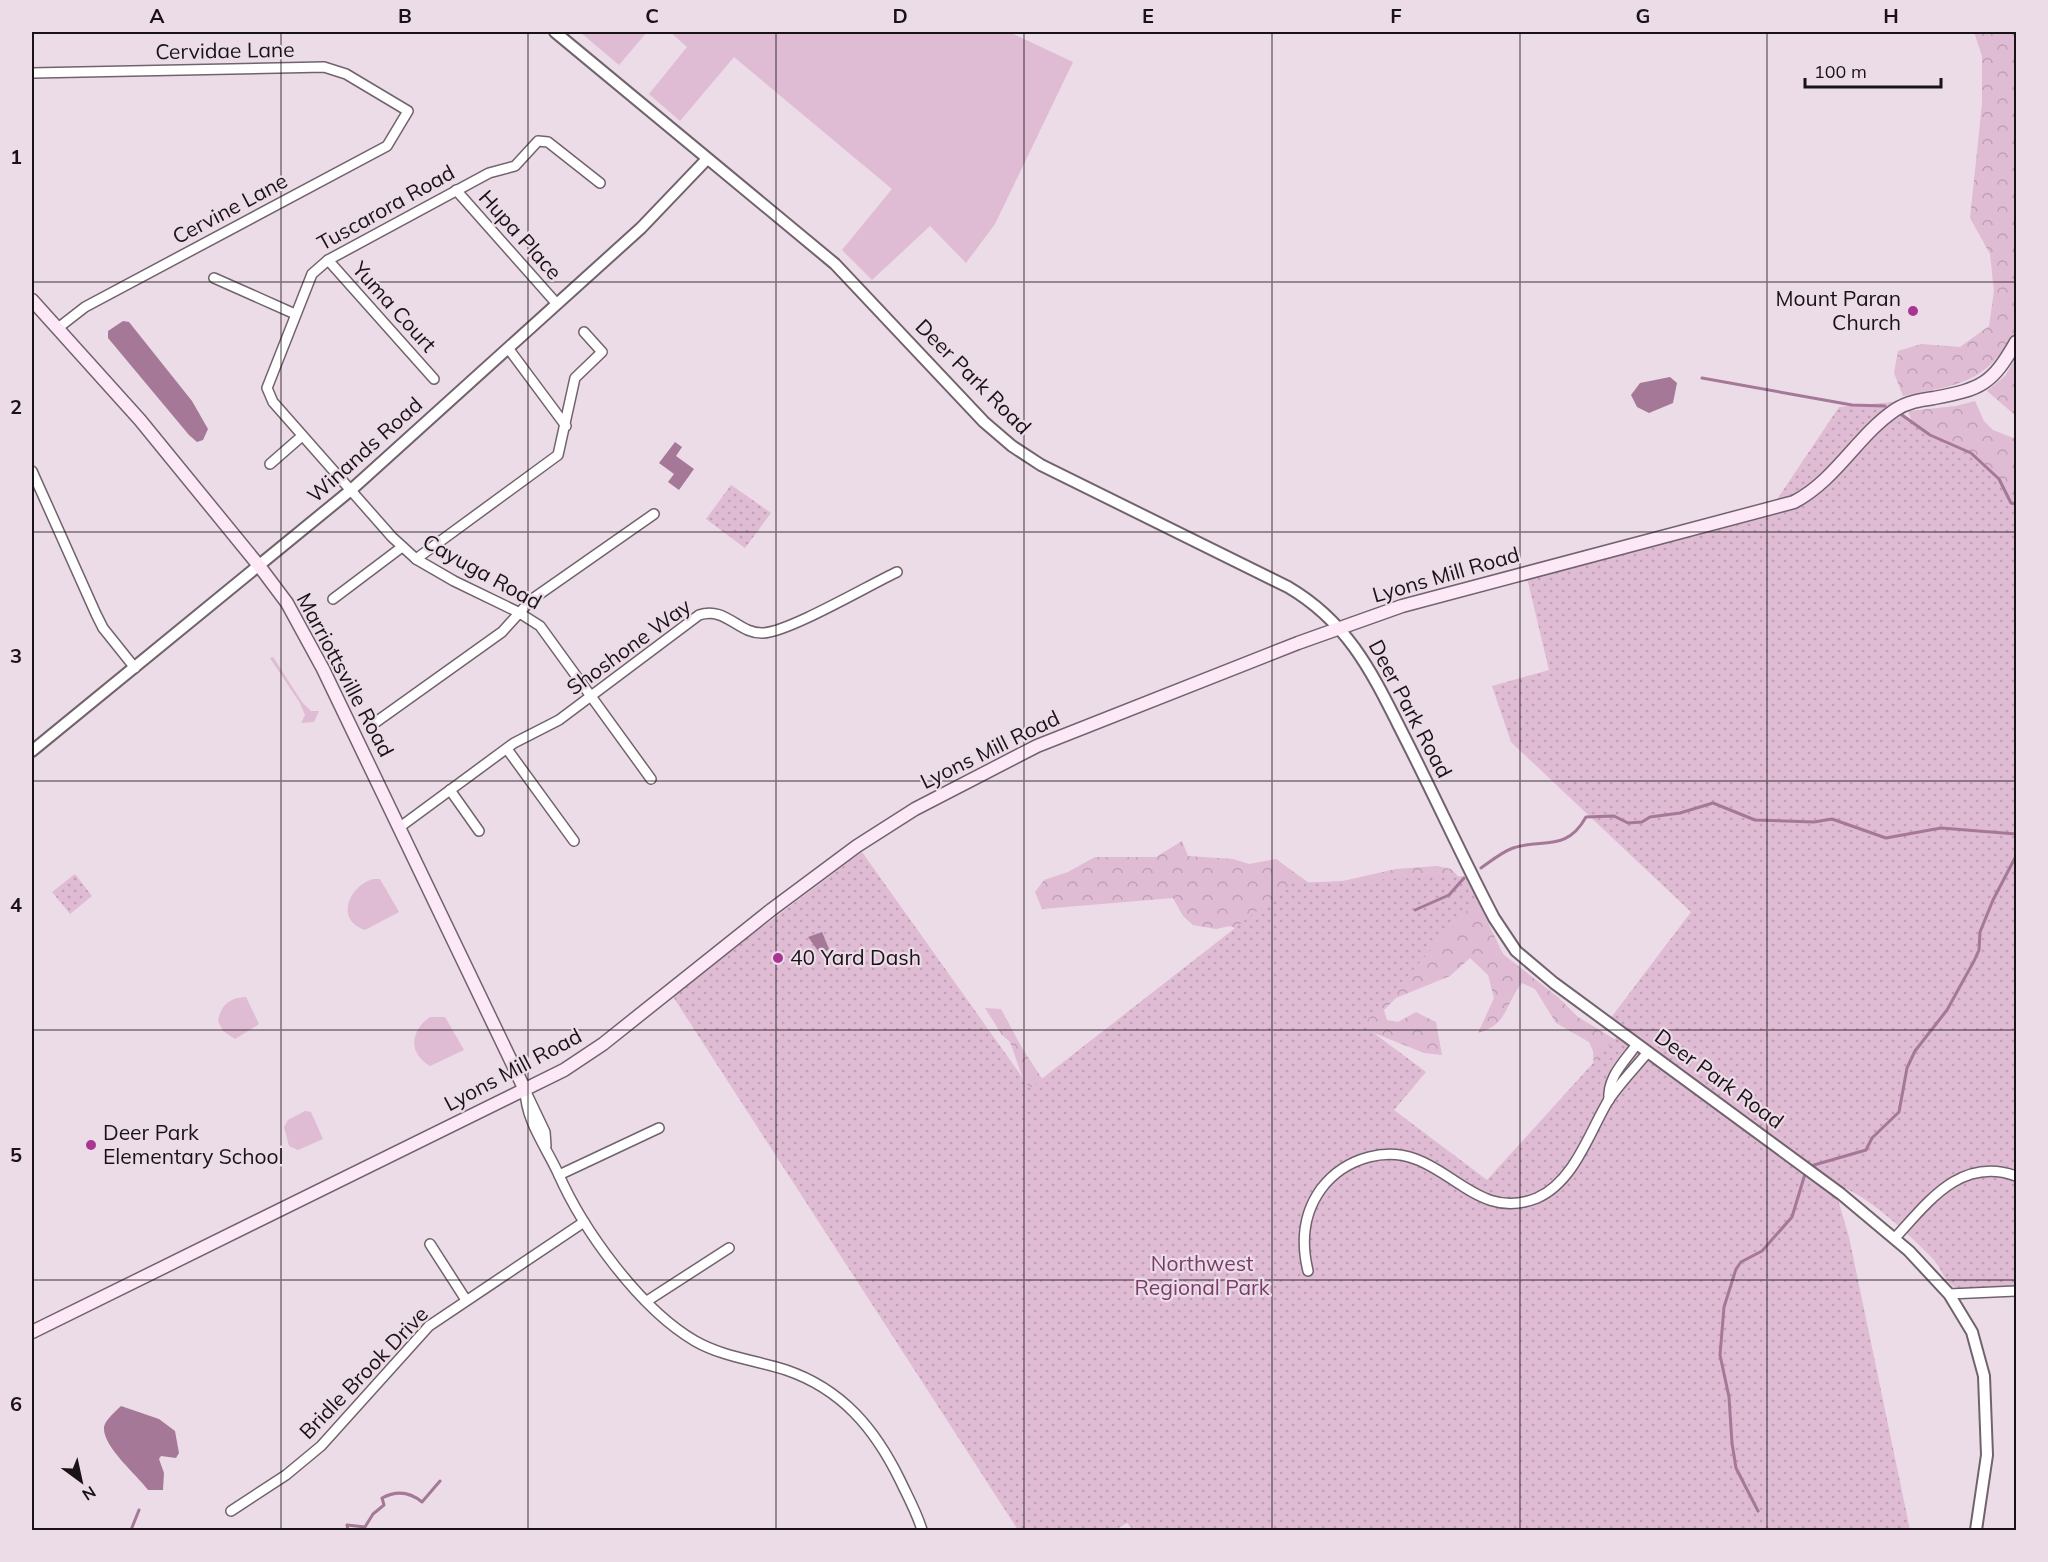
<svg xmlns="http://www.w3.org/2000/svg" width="2048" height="1562" font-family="Mulish,sans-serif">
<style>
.grass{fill:#dfbbd4}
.forest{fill:url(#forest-crowns)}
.park{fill:url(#park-dots)}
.water{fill:#a57898}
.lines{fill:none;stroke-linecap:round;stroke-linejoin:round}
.stream{stroke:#a57898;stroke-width:3}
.minor-casing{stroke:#71636d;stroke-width:12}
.tertiary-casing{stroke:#71636d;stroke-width:14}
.secondary-casing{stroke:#71636d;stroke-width:15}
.minor{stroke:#fff;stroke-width:9}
.tertiary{stroke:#fff;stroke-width:10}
.secondary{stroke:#fde8f7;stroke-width:12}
.grid{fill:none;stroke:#191317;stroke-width:1.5;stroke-opacity:0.55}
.poi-dot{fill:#a83690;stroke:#ecdce7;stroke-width:2}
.labels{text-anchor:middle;stroke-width:4.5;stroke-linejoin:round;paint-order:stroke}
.street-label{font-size:21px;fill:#191317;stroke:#ecdce7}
.poi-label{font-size:21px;fill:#191317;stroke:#ecdce7;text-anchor:start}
.park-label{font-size:21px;fill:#783c69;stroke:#ecdce7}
.neatline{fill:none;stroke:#191317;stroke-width:2}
.grid-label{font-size:20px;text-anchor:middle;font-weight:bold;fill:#191317}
</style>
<defs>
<pattern id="forest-crowns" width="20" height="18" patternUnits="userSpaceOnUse" patternTransform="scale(1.5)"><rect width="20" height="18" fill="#dfbbd4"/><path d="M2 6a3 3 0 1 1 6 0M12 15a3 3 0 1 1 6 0" fill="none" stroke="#bfa0b5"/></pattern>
<pattern id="park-dots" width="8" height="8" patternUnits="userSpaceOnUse" patternTransform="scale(1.5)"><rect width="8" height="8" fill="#dfbbd4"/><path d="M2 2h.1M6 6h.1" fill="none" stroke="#bfa0b5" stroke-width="1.8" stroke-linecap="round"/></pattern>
</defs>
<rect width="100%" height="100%" fill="#ecdce7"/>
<g class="grass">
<polygon points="580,32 647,32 619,65"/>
<polygon points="670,32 1009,32 1073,62 995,224 966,263 930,226 872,280 842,250 892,189 734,57 680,121 649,94 687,47"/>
<polygon points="273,657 302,702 311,711 319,711 314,722 301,723 305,715 300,703 270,658"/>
<path d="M 373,879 L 380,879 L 399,912 L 365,930 C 335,920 348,887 373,879 Z"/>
<path d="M 246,997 L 259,1024 L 235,1039 L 223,1031 L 218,1021 C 221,1004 230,998 246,997 Z"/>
<path d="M 430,1017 L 445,1017 L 464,1050 L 430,1066 C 408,1053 410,1031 430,1017 Z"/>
<polygon points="305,1111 311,1112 323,1139 298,1150 289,1146 284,1127 288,1120"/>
</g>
<g class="forest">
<path d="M 1974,32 L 2013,32 L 2016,38 L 2016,332 C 1983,385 1960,384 1903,396 L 1894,373 L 1898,351 L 1921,344 L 1960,347 L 1989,326 L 1994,291 L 1990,254 L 1970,218 L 1982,104 L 1982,56 Z"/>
<polygon points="2016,357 2016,416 1987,391 2006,375"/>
<polygon points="1975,401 1984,421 1993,430 2016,439 2016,513 1914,427 1908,411 1956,406"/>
<path d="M 1182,841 L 1188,856 L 1233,859 L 1249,864 L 1276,859 L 1309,883 L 1338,882 L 1396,869 L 1437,866 L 1451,869 L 1465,883 L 1479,904 L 1503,954 L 1559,998 L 1578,1017 L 1621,1043 L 1594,1069 L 1593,1051 L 1589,1042 L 1556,1023 L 1535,989 L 1522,983 C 1504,1005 1509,1024 1478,1033 L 1494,998 L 1488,975 L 1470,958 L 1450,976 L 1396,998 L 1384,1010 L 1387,1020 L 1398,1022 L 1416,1012 L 1436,1022 L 1442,1055 L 1424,1053 L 1374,1033 L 1031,1101 L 1010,1042 L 1002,1035 L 985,1008 L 1001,1009 L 1022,1048 L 1043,1080 L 1248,934 L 1230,926 L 1216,929 L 1193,925 L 1183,916 L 1173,898 L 1042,909 L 1035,892 L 1044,880 L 1068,872 L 1095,857 L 1156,857 Z"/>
</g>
<g class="park">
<polygon points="1902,401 1803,492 1774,504 1839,407"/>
<path d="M 1902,415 L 1930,435 L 1971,453 L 1999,479 L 2011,503 L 2016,504 L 2016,1286 C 1999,1287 1974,1293 1957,1288 C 1945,1284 1942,1269 1934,1260 C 1909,1234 1867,1194 1833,1183 L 1849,1237 L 1910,1530 L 1133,1530 L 1127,1523 L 1115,1530 L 1018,1530 L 672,995 L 862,852 L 1030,1088 L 1293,883 L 1469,876 L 1479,897 L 1363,1025 L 1426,1072 L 1394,1110 L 1487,1180 L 1624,1029 L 1610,1019 L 1691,912 L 1511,742 L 1492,686 L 1549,670 L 1527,578 L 1803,503 L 1831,483 L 1891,418 Z"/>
<polygon points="731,485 771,513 745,548 706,519"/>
<polygon points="75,874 92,896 70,914 52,892"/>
</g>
<g class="water">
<polygon points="123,321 129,322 192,401 208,429 203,440 197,442 189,435 108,338 108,331"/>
<polygon points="1670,377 1677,383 1673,403 1649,413 1637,407 1631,395 1640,383"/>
<polygon points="675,442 682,447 676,456 694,469 679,490 668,482 674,474 659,463"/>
<polygon points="822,932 829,949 821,955 808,937"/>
<path d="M 121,1406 L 159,1419 L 175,1431 L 179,1453 L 176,1458 L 161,1456 L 159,1459 L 164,1473 L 163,1490 L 148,1490 C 138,1476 103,1447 104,1428 C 104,1421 116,1411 121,1406 Z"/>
</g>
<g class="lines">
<g class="stream">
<polyline points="1702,378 1852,405 1885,406"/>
<polyline points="1902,415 1930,435 1971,453 1999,479 2011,503 2016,504"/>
<path d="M 1481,868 C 1491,861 1502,852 1513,848 C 1542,838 1566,853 1586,817 L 1614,816 L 1628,823 L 1642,822 L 1650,817 L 1680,813 L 1713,803 L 1755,820 L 1814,822 L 1832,819 L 1886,838 L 1941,828 L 2016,834"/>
<polyline points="1415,910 1449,895 1464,878"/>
<polyline points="1814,1165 1866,1150 1872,1138 1899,1112 1907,1068 1915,1051 1947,1010 1974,961 1979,950 1980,932 1993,900 2016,856"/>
<polyline points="1758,1511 1736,1468 1732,1443 1729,1397 1720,1355 1724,1307 1736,1269 1741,1262 1762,1251 1792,1217 1805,1174"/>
<polyline points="131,1530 139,1510"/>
<path d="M 348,1530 L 347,1525 L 365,1527 L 373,1514 L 384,1505 L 382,1498 C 397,1490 410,1492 422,1502 L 440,1481"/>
</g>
<defs>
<g id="minor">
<polyline points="32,73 324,67 346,74 408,111 387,146 85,307 58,328"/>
<polyline points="600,183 548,142 538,141 515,166 489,173 328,260 312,274 267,388 273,402 392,537 416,559 454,581 518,612 540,626 651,779"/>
<polyline points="456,190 557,304"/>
<polyline points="328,260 434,379"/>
<polyline points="214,278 295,314"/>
<polyline points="508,348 566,426"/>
<polyline points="270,464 302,436"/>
<polyline points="32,471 96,614 103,628 135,668"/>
<polyline points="416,559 558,455 575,378 602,352 584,332"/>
<polyline points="333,599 402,547"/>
<polyline points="376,722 502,632 531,600 654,514"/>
<polyline points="507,749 574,841"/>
<polyline points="450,790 479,831"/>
<path d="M 400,827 L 514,743 L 559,720 L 699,615 C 726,606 738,634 763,633 C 789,632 869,585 897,572"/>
<path d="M 525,1090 C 526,1121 545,1145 558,1173 C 583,1230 640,1309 695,1341 C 723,1357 755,1360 786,1370 C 842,1389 875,1429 900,1480 C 908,1497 917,1513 922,1530"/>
<polyline points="525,1090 545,1132 546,1146"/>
<path d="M 1609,1100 C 1607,1077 1625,1061 1637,1044"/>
<polyline points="559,1175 659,1128"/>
<path d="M 1895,1238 C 1928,1202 1961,1156 2016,1176"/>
<polyline points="430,1244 466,1300"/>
<path d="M 1308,1271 C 1301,1242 1303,1214 1321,1189 C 1333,1173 1350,1162 1369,1157 C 1442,1138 1468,1226 1537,1198 C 1574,1182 1589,1133 1608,1101 C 1619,1084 1635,1068 1648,1052"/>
<polyline points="1949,1294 2016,1291"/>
<polyline points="647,1301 729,1248"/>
<polyline points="231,1511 286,1475 321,1446 429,1326 584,1222"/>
</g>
<g id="tertiary">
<path d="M 555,32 L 835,264 L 984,422 L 1012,446 L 1041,465 L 1288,587 C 1351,624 1374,677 1406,740 C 1436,799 1463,859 1494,918 L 1516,951 L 1554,983 L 1841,1194 L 1909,1251 L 1949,1294 L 1972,1332 L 1984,1376 L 1987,1455 L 1976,1530"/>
<polyline points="32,751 351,490 641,228 707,159"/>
</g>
<g id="secondary">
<polyline points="32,300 140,420 260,567 287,603 323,669 525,1090"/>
<path d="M 32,1332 L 564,1070 L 603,1044 L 771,910 L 857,846 L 915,809 L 1037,746 L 1298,643 L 1402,606 L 1794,502 C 1836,480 1857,436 1895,410 C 1907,402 1920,400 1934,398 C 1982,389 1992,384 2016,342"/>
</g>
</defs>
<use href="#minor" class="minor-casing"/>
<use href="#tertiary" class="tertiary-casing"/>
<use href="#secondary" class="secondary-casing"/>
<use href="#minor" class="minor"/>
<use href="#tertiary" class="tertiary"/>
<use href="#secondary" class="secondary"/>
</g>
<path class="grid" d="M 281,32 L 281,1530M 528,32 L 528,1530M 776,32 L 776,1530M 1024,32 L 1024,1530M 1272,32 L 1272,1530M 1520,32 L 1520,1530M 1767,32 L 1767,1530M 32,282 L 2016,282M 32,532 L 2016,532M 32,781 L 2016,781M 32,1030 L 2016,1030M 32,1280 L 2016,1280"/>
<g class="poi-dot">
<circle cx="1913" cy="311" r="6"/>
<circle cx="778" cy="958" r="6"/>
<circle cx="91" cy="1145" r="6"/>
</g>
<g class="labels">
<g class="street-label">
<text transform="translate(225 51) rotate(-1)" y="7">Cervidae Lane</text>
<text transform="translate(386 208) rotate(-29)" y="7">Tuscarora Road</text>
<text transform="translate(230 209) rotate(-28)" y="7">Cervine Lane</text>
<text transform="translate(520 235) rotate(48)" y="7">Hupa Place</text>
<text transform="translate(394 307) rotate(48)" y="7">Yuma Court</text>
<text transform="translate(973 377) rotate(45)" y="7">Deer Park Road</text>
<text transform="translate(365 450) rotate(-42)" y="7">Winands Road</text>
<text transform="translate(482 572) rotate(29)" y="7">Cayuga Road</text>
<text transform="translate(1446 575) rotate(-16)" y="7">Lyons Mill Road</text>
<text transform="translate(629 647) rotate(-36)" y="7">Shoshone Way</text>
<text transform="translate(345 675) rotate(62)" y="7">Marriottsville Road</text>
<text transform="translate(1410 709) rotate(62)" y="7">Deer Park Road</text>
<text transform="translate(990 750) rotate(-26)" y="7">Lyons Mill Road</text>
<text transform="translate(513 1070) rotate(-28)" y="7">Lyons Mill Road</text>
<text transform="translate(1719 1079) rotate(36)" y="7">Deer Park Road</text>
<text transform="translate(364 1373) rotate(-46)" y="7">Bridle Brook Drive</text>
</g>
<g class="poi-label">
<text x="1901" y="306" text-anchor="end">Mount Paran<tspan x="1901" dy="24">Church</tspan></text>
<text x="790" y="965">40 Yard Dash</text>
<text x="103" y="1140">Deer Park<tspan x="103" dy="24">Elementary School</tspan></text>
</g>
<g class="park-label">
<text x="1202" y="1271">Northwest<tspan x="1202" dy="24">Regional Park</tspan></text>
</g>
</g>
<rect width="2048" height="1562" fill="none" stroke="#ecdce7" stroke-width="66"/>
<g transform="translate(81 1481) rotate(147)" stroke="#ecdce7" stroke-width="4.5" paint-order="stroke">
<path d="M0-4.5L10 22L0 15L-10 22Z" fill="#191317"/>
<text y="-9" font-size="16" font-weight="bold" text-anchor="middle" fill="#191317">N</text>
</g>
<path d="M1805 78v9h136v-9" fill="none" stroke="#191317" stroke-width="3"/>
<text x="1814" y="78" font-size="18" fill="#191317" stroke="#ecdce7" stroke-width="4.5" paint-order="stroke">100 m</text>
<rect x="33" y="33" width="1982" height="1496" class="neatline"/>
<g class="grid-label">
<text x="157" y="23">A</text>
<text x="405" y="23">B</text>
<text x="652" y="23">C</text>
<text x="900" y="23">D</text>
<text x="1148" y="23">E</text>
<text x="1396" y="23">F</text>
<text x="1643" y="23">G</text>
<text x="1891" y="23">H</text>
<text x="16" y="164">1</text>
<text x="16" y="414">2</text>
<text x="16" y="663">3</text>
<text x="16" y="912">4</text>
<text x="16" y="1162">5</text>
<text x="16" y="1411">6</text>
</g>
</svg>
